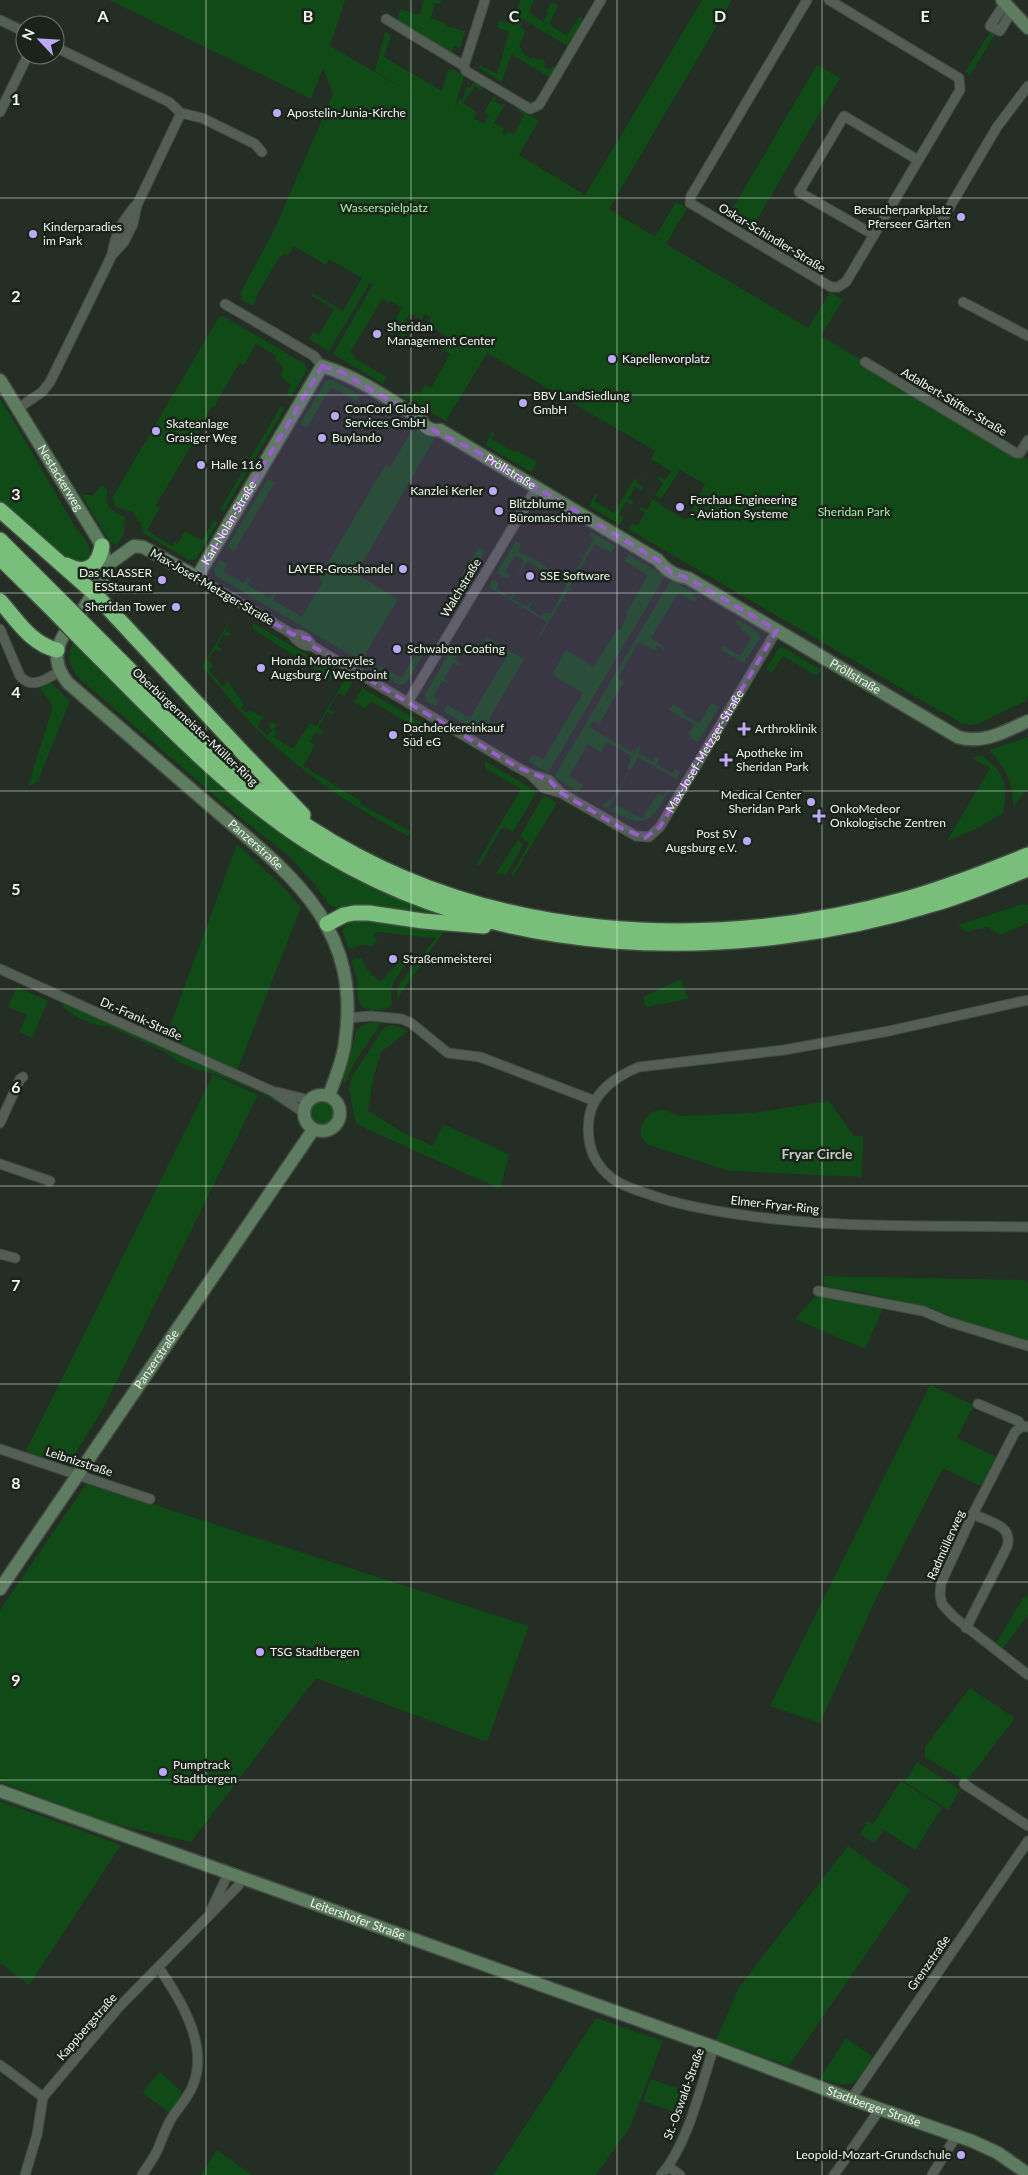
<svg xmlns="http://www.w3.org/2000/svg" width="1028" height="2175" font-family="Lato,sans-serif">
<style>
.green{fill:#104a16}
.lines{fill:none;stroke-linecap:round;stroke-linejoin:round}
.street-casing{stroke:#434c43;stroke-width:11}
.secondary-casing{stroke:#434c43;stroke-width:15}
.highway-casing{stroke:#434c43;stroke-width:18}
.street{stroke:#535f53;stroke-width:9}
.secondary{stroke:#5e7c5f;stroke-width:12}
.highway{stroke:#79be7a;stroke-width:15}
.highway-bridge-casing{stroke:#434c43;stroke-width:18;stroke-linecap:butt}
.highway-bridge{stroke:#79be7a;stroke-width:15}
.marked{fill:#985fcb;fill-opacity:0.2;stroke:#985fcb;stroke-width:4;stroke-dasharray:10 6;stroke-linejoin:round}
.grid{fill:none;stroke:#eff7ef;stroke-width:1;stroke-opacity:0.55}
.poi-dot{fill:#bcaaf6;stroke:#1a241a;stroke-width:2}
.labels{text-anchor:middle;stroke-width:5;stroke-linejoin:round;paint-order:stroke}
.poi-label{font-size:12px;fill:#eff7ef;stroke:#1a241a;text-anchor:start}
.park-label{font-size:12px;fill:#a1f1a2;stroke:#1a241a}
.street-label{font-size:12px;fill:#eff7ef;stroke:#1a241a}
.neighbourhood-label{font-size:14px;font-weight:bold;fill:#c1cec0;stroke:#1a241a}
.grid-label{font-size:16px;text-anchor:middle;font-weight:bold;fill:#eff7ef;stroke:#1a241a;stroke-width:5;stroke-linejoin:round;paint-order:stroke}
</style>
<rect width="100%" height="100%" fill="#242e24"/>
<g class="green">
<polygon points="109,0 345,0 330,46 413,94 375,71 385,32 391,35 384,57 442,91 448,70 454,70 464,76 453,115 459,98 462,101 467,87 470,88 474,81 484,87 482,90 475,86 463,103 477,112 474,118 484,124 489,115 484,112 494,96 496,98 494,101 502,105 503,103 505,104 494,123 505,128 502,133 506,135 509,131 514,134 524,115 517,110 518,108 539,121 519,155 585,195 702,0 732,0 609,209 655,237 676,202 687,208 666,244 808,328 830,292 843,300 821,336 860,359 861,366 1015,457 1022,456 1028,460 1028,696 1026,701 977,724 969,725 961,723 628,529 632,523 637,526 645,513 639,509 641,507 647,510 652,501 647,496 660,503 660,505 684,519 687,519 705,484 680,470 661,499 650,492 656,495 663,483 658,479 659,476 665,480 671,471 651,459 655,451 487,353 446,421 403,396 405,392 412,396 415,391 420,393 425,385 431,388 450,354 440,347 446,336 427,324 431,318 425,314 421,320 410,313 406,320 414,325 404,337 390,329 402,308 390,301 389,303 382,299 350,353 356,357 355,359 387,377 383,384 333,354 373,284 370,283 329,351 309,339 313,332 319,335 334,309 311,295 312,293 343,311 362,278 329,259 326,265 294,246 289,254 284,254 279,258 255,298 257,299 253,306 242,300 241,292 275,228 333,94 323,68 311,99"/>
<polygon points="424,0 442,0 440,4 435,3 431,18 446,23 446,26 465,31 460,48 454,46 451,54 397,21 400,9 419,15"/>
<polygon points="520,0 534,0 529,12 543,22 548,13 546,12 550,4 553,3 558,6 549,24 567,36 579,17 585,20 569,47 523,19 520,27 526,31 519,46 522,49 521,52 531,59 533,57 538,60 539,58 546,62 544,66 550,70 553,66 556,68 549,77 511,54 502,82 479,68 480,65 497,74 509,32 497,27 499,20 513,24"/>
<polygon points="990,32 995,34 970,75 965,72"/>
<polygon points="817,65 840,78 751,230 728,216"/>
<polygon points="223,316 305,364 307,370 291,397 287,394 291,385 281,377 283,366 275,360 277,356 256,344 244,365 239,363 214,407 212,406 205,418 207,419 156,505 160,508 148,529 149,532 172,546 175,542 177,544 185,531 202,540 214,520 218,522 196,559 189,560 143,533 140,521 138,521 133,512 116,507 112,498 219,317"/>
<polygon points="333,380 360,395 357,401 331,387 308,426 305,427 300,424 326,381"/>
<path d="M 0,398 L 77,530 C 87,540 95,550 86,563 L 68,562 L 0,501 Z"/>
<polygon points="281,406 285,408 223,512 221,508"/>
<polygon points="414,427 434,439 356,574 398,599 361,661 216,576 214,569 220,560 227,564 223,571 243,583 247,577 250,579 247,585 270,598 273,593 276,594 273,600 302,617 322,583 320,576 380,474 386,466 390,467"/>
<polygon points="492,432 494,434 491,439 514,452 515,450 537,462 531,472 485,445"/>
<polygon points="644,469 637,483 643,487 641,490 635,487 628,499 634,502 632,505 626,502 619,514 624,518 620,525 589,506 595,494 597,496 594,501 614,513 634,479 637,481"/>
<polygon points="268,479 275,482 234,551 227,547"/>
<path d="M 102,485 L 108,490 C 103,506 111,511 125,517 L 124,534 L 117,545 L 111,543 L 80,493 L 84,495 L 93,495 Z"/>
<polygon points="591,532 615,546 611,553 595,544 580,569 584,571 579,571 569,588 572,590 568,590 563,598 567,600 566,601 562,600 554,613 557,616 553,615 541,635 540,634 547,622 489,587 493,580 499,583 496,589 510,597 513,592 515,593 512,599 527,607 530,602 532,603 529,609 542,617 546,612 551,614 567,584 527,561 518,576 524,560 515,555 505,572 510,575 508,579 497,573 516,541 521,544 518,551 538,562 541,556 539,563 551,570 556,565 552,571 564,578 567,572 573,575 583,558 578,554 584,556 594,539 589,535"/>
<polygon points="479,547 485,551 467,581 461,577"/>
<polygon points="628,554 665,576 548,773 528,761 534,755 543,760 583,693 552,675 566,650 594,667 617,629 620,630 628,615 626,614 648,575 624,561"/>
<polygon points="671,580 694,593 694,596 697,598 699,596 695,602 678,593 651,638 665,648 664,650 657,646 654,650 639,642 618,678 624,682 599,724 593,721 589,727 631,752 632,750 635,751 638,746 641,748 638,753 653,762 656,757 659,758 656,764 672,774 675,769 680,773 676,779 638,757 608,809 602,806 608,800 611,801 630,770 627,768 632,756 607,742 601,752 588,744 569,776 583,785 579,792 554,777"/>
<path d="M 231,618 L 225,631 L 231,634 L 229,637 L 223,634 L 217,646 L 222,649 L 220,652 L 215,649 L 208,660 L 214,666 L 209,670 L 223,686 L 228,682 L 244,704 L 241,709 L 247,713 L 249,710 L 265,718 L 259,721 L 258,727 L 267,736 L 272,731 L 269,725 L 272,722 L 277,725 L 274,729 L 277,732 L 274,737 L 293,749 L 310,723 L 316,727 L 346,678 L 353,682 L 344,696 L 338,693 L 329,709 L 334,712 L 333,715 L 327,712 L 318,728 L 323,732 L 321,735 L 315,732 L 310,742 L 315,745 L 303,766 L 361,801 L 360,804 L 410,831 L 408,836 C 354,808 305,775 261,733 C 240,713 222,688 202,667 Z"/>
<polygon points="738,620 758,632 760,638 744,663 721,650 723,646 740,656 752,637 741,630 742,627 736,623"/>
<polygon points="253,623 336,672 328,683 327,683 330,677 321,673 318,678 316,678 320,672 308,665 305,671 307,664 298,659 295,664 292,663 295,656 253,629"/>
<polygon points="486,637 524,659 489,719 491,720 485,736 443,711 447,705 470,718 508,654 484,640"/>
<path d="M 73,641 L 295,842 L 353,877 L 389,894 L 448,918 L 352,905 L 340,908 L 330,906 L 315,885 L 288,855 L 236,814 L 80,679 C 68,663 67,660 73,641 Z"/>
<polygon points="424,646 427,648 406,683 400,685 375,670 381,666 401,678 417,653 419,654"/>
<polygon points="783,647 821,670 817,676 783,656 772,673 766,669 778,649"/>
<polygon points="451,650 458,654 454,660 460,663 458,666 453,663 444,678 449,682 448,684 442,681 433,696 439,700 435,706 426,701 425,694"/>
<polygon points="49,681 70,701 38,781 28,787 52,709 51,702 40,689 42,684"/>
<polygon points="362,688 434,730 430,736 371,701 366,709 354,702"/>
<polygon points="711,703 719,707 698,742 691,738 692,736 689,734 694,724 669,710 673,704 684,710 683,714 699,724"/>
<path d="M 1028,737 L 1028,789 L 1013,806 C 1013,779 1006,770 989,750 Z"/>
<path d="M 981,755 C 1005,771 1008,786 1003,813 L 978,828 L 947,841 L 990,768 L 972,758 Z"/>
<polygon points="485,761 524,784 536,793 513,832 505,827 501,829 479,866 476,865 521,789 485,768"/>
<path d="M 667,790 L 669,791 C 651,820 646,830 612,811 L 616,805 L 642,819 L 658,793 L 663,796 Z"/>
<polygon points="544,795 557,803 513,876 511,875 529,844 520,836"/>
<polygon points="518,840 523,845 506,875 496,873"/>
<polygon points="237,844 281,885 301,907 237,1071 166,1037"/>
<polygon points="1022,904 1028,905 1028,923 1001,935 987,927 966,932 958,925"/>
<polygon points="361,918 445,930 397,999 397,992 400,983 436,938 377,932 374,934 377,941 372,946 360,945 349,949 342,930 351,919"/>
<path d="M 409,952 L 412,955 C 400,976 388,979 392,1005 C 388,1009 383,1010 377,1010 C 354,1010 359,997 357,980 C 356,973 353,967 352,960 L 356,958 L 362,959 L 366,968 L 380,982 Z"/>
<polygon points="681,979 688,999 646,1007 643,997"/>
<polygon points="17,987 48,1001 32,1038 19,1032 27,1015 8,1007"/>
<path d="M 64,1002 L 260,1092 L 286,1105 L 285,1107 L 260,1093 L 217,1075 L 195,1069 L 179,1062 L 165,1052 L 110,1027 C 93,1026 75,1018 62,1006 Z"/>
<path d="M 381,1022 C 370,1043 353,1059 346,1082 L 342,1084 L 357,1029 L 368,1023 Z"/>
<polygon points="393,1025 408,1031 381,1052 373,1080 368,1111 404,1133 433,1146 443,1124 509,1154 500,1189 358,1125 355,1120 349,1089 352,1077 384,1027"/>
<polygon points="213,1075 258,1095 104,1407 67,1467 26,1451"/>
<circle cx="322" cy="1113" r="13"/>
<path d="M 829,1101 L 854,1136 L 863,1136 L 862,1177 L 729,1171 L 649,1145 C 632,1135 644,1109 663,1110 C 669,1110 674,1116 681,1116 L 753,1113 Z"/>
<polygon points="824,1276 1025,1280 1028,1283 1028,1341 958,1320 931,1308 864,1293 828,1287 824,1285"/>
<polygon points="818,1294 884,1306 865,1349 795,1319"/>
<polygon points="930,1385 974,1405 957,1438 996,1457 982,1487 943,1468 874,1603 820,1723 770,1706"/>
<polygon points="87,1483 529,1626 487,1742 316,1678 191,1842 107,1822 0,1782 0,1610"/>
<polygon points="1028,1594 1028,1615 999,1653 993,1648 1023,1598"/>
<polygon points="970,1688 1015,1718 966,1782 925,1757 925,1747"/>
<polygon points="917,1762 960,1790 948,1810 905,1782"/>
<polygon points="901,1781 942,1808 915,1850 879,1827 883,1831 874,1843 860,1834 868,1821 873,1824"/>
<polygon points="0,1801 121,1845 29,1985 0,1963"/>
<polygon points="848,1846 910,1890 789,2066 716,2040 739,1987"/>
<polygon points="596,2018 663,2041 630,2127 596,2175 493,2175"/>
<path d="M 846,2038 L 873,2057 C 852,2086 857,2091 820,2078 Z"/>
<polygon points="160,2072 183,2093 170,2113 142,2093"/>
<polygon points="651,2079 690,2093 683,2115 643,2101"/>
<polygon points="217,2150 252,2175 201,2175"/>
</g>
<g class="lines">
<defs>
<g id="street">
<polyline points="485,0 464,66 466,71 530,109 539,105 601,0"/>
<polyline points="807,0 691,196 690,203 831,287 838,287 846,282 960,90 959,78 829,0"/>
<polyline points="1005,3 990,26 1000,31 1012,11"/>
<polyline points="386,19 464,66"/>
<polyline points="0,20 25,32"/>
<polyline points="55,47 169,102 181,113 202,118 255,144 262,152"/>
<polyline points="0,112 28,55"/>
<polyline points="941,222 997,127 1028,86"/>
<polyline points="874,235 799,192 844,116 918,160"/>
<path d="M 112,255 C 115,234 122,221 136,205"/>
<polyline points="963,302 1028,336"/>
<polyline points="225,304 314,356 322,366"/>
<polyline points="865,362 1016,453 1020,453 1028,440"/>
<polyline points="17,409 42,392 50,382 112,255 124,242 133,224 137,205 181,113"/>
<path id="s1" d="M 197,577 L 292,634 C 297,642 303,646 312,646 L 517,767 L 530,774 L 549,780 L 561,793 L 636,836 L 649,837 L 660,827 L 777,630"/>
<path d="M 0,629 L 20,676 C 32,690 46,679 59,672"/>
<path d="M 292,634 C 302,634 308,637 312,646"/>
<polyline points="408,702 537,487"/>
<polyline points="530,774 544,788 561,793"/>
<polyline points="0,969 272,1091 303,1112"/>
<path d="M 1028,1000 L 889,1031 L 784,1050 L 639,1067 C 616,1076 592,1093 589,1119 C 586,1143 593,1164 613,1179 C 624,1187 639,1191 651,1195 C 679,1205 708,1210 736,1214 C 832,1229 931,1225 1028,1227"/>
<polyline points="347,1018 371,1016 402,1019 411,1023 448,1053 480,1057 595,1101"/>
<polyline points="277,1092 309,1100"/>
<polyline points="0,1123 20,1079 23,1077"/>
<polyline points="0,1164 50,1181"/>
<polyline points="0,1254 15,1258"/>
<polyline points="818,1291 923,1311 949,1322 1028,1346"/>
<polyline points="978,1404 1018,1421 1022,1426 1028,1427"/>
<polyline points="1022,1426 1015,1432 973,1514 941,1583 940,1595 942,1604 954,1617 1028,1675"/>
<polyline points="0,1449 150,1499"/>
<path d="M 966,1628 L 1007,1547 C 1014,1525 989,1522 973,1514"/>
<polyline points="964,1784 1028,1826"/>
<polyline points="211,1910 228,1874"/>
<polyline points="0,2065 43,2097"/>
<polyline points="851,2099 1028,1841"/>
<polyline points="669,2167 680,2175"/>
<polyline points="25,2175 37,2135 43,2097 119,2007 238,1886 242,1879"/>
<path d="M 142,2175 C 147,2167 154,2158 158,2149 C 162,2139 165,2130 170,2121 C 177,2108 188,2099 193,2085 C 209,2046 181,2000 159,1968"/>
<path d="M 661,2175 C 688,2145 701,2085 714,2047"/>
<polyline points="834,2175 880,2109"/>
<polyline points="932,2175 957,2135"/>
</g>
<g id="secondary">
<polyline points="1002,0 1028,28"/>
<path id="s2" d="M 0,380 L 102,546 L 106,566 L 106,573 L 82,611"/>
<path id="s3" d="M 106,566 L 134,546 L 143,547 L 197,577 L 322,366 C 358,377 389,399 421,419 C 424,428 431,431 440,430 L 658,560 C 667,571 674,575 688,578 L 958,737 C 983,745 1006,731 1028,721"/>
<path id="s4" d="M 65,633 C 53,652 55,667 68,683 C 117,725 166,767 214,809 C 292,875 362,927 345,1042 C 343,1061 335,1078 329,1096"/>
<circle cx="322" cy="1113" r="18"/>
<path id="s5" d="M 0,1589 L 313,1130"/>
<path id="s6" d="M 0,1791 L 714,2047 L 851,2099 L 972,2141 L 998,2153 L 1028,2174"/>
</g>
<g id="highway">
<polyline points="0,510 94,593 244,754 303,815"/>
<polyline points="0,540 60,600"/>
<polyline points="0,558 53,610"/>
<path d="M 66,565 C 85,575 98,568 102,546"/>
<path d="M 0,601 C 17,620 31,644 57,650"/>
<path d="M 97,637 C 164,704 230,776 310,828 C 485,942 708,954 906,899 C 948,887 988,871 1028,855"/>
<path d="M 89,647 C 157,715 223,786 303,839 C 490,962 731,967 940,902 C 970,893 999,880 1028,869"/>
<polyline points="327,924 344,915 354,913 369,913 423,921 484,926"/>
</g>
</defs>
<use href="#street" class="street-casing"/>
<use href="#secondary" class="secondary-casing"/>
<use href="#highway" class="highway-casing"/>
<use href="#street" class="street"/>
<use href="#secondary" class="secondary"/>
<use href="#highway" class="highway"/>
<defs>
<g id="highway-bridge">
<polyline points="60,600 97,637"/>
<polyline points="53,610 89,647"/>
</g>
</defs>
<use href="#highway-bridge" class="highway-bridge-casing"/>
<use href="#highway-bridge" class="highway-bridge"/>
</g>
<path class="marked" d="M 322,366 L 342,372 L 421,419 L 423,425 L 476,451 L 658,560 L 672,573 L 688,578 L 777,630 L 660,827 L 645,838 L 621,828 L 561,793 L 549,780 L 517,767 L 312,646 L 309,639 L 292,634 L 197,577 Z"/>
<path class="grid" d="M 206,0 L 206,2175M 411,0 L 411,2175M 617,0 L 617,2175M 822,0 L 822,2175M 0,198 L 1028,198M 0,395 L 1028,395M 0,593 L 1028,593M 0,791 L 1028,791M 0,989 L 1028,989M 0,1186 L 1028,1186M 0,1384 L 1028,1384M 0,1582 L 1028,1582M 0,1780 L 1028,1780M 0,1977 L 1028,1977"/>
<g class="poi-dot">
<circle cx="277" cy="113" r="5"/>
<circle cx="961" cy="217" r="5"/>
<circle cx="33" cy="234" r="5"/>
<circle cx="377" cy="334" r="5"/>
<circle cx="612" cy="359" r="5"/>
<circle cx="523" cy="403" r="5"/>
<circle cx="335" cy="416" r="5"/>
<circle cx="156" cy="431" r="5"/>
<circle cx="322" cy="438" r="5"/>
<circle cx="201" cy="465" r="5"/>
<circle cx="493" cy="491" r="5"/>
<circle cx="680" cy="507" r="5"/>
<circle cx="499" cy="511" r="5"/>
<circle cx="403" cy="569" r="5"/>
<circle cx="530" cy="576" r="5"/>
<circle cx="162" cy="580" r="5"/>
<circle cx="176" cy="607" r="5"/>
<circle cx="397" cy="649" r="5"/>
<circle cx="261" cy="668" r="5"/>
<path d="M741.5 721.5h5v5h5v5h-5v5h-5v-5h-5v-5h5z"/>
<circle cx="393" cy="735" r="5"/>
<path d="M723.5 752.5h5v5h5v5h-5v5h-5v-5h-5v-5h5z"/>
<circle cx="811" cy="802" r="5"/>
<path d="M816.5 808.5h5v5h5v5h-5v5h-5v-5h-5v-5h5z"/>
<circle cx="747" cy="841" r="5"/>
<circle cx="393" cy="959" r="5"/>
<circle cx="260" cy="1652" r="5"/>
<circle cx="163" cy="1772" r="5"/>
<circle cx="961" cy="2155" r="5"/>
</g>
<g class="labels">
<g class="poi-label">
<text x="287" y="117">Apostelin-Junia-Kirche</text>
<text x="951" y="214" text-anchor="end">Besucherparkplatz<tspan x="951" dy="14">Pferseer Gärten</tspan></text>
<text x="43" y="231">Kinderparadies<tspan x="43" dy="14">im Park</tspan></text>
<text x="387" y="331">Sheridan<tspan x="387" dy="14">Management Center</tspan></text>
<text x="622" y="363">Kapellenvorplatz</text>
<text x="533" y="400">BBV LandSiedlung<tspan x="533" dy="14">GmbH</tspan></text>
<text x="345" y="413">ConCord Global<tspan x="345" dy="14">Services GmbH</tspan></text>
<text x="166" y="428">Skateanlage<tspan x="166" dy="14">Grasiger Weg</tspan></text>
<text x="332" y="442">Buylando</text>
<text x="211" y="469">Halle 116</text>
<text x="483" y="495" text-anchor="end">Kanzlei Kerler</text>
<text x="690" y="504">Ferchau Engineering<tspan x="690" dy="14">- Aviation Systeme</tspan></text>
<text x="509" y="508">Blitzblume<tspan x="509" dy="14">Büromaschinen</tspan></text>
<text x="393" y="573" text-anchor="end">LAYER-Grosshandel</text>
<text x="152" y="577" text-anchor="end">Das KLASSER<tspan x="152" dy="14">ESStaurant</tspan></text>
<text x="540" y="580">SSE Software</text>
<text x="166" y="611" text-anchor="end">Sheridan Tower</text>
<text x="407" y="653">Schwaben Coating</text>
<text x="271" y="665">Honda Motorcycles<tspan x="271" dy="14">Augsburg / Westpoint</tspan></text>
<text x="403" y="732">Dachdeckereinkauf<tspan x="403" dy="14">Süd eG</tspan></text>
<text x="755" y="733">Arthroklinik</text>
<text x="736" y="757">Apotheke im<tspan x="736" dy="14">Sheridan Park</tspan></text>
<text x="801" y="799" text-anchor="end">Medical Center<tspan x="801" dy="14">Sheridan Park</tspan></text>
<text x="830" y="813">OnkoMedeor<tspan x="830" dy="14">Onkologische Zentren</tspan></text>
<text x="737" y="838" text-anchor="end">Post SV<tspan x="737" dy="14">Augsburg e.V.</tspan></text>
<text x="403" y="963">Straßenmeisterei</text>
<text x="270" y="1656">TSG Stadtbergen</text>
<text x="173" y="1769">Pumptrack<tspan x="173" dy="14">Stadtbergen</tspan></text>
<text x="951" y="2159" text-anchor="end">Leopold-Mozart-Grundschule</text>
</g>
<g class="park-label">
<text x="384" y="212">Wasserspielplatz</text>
<text x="854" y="516">Sheridan Park</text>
</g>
<g class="street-label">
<text transform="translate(772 238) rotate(31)" y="4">Oskar-Schindler-Straße</text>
<text transform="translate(954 402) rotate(31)" y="4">Adalbert-Stifter-Straße</text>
<text dy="4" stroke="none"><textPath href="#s3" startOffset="569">Pröllstraße</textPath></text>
<text dy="4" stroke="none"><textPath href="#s2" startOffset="115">Nestackerweg</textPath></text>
<text dy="4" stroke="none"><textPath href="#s3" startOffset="168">Karl-Nolan-Straße</textPath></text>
<text transform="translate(212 587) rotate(30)" y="4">Max-Josef-Metzger-Straße</text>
<text transform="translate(461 588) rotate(-59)" y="4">Walchstraße</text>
<text dy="4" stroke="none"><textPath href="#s3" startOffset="971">Pröllstraße</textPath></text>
<text transform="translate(195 727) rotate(43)" y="4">Oberbürgermeister-Müller-Ring</text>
<text dy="4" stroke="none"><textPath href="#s1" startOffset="628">Max-Josef-Metzger-Straße</textPath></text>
<text dy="4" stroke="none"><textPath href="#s4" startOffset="302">Panzerstraße</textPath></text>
<text transform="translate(141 1019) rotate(24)" y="4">Dr.-Frank-Straße</text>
<text transform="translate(775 1205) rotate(6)" y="4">Elmer-Fryar-Ring</text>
<text dy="4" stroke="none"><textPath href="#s5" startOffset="278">Panzerstraße</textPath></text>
<text transform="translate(79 1462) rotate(18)" y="4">Leibnizstraße</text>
<text transform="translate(946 1545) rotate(-66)" y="4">Radmüllerweg</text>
<text dy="4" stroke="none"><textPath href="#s6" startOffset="380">Leitershofer Straße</textPath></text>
<text transform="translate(929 1963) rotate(-55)" y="4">Grenzstraße</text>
<text transform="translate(87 2027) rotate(-49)" y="4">Kappbergstraße</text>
<text transform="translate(684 2094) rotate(-70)" y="4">St.-Oswald-Straße</text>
<text dy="4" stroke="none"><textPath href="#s6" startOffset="929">Stadtberger Straße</textPath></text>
</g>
<g class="neighbourhood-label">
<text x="817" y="1159">Fryar Circle</text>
</g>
</g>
<g class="grid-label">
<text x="103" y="22">A</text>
<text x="308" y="22">B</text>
<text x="514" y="22">C</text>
<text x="720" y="22">D</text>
<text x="925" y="22">E</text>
<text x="16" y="105">1</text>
<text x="16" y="302">2</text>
<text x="16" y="500">3</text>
<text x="16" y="698">4</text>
<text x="16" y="895">5</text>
<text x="16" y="1093">6</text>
<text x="16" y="1291">7</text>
<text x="16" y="1489">8</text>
<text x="16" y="1686">9</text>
</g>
<g transform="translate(40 40) rotate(295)"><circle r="24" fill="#1a241a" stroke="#6f786f"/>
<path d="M0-4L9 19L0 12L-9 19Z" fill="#bcaaf6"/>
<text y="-8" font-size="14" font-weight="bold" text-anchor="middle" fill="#eff7ef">N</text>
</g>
</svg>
